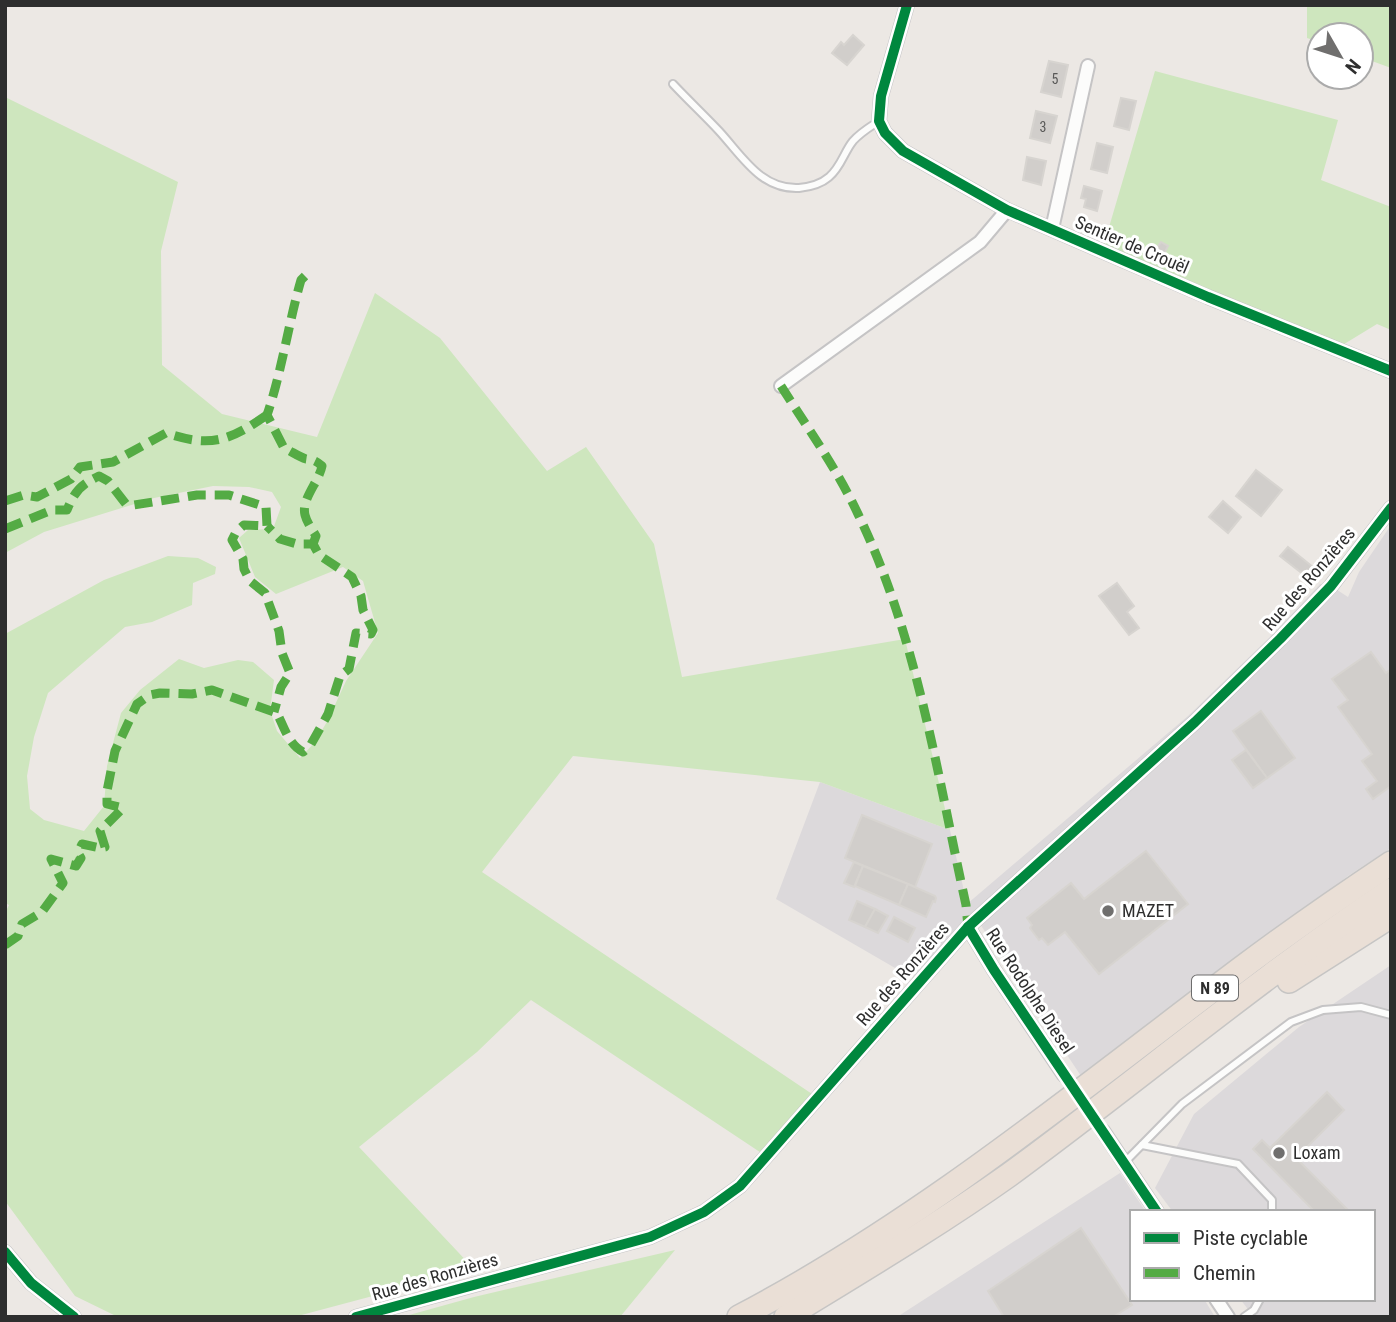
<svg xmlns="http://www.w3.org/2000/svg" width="1396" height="1322" font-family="'Roboto Condensed',sans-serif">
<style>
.industrial{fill:#dcd9db}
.green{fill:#cee6be}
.building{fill:#d1cecb;stroke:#d7d4d0;stroke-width:2}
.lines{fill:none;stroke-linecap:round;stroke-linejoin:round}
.street-tunnel{stroke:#c6c3c0;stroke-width:12;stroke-dasharray:12 6;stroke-linecap:butt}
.lane-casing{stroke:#c5c4c5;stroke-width:10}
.street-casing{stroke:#c5c4c5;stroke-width:16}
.highway-casing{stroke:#c6c5c4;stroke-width:26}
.lane{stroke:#fcfcfb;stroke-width:6}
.street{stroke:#fcfcfb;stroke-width:12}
.highway{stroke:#eadfd6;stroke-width:23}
.quiet{stroke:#54ab44;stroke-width:9;stroke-dasharray:18 9;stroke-linecap:butt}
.cycleway-casing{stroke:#fff;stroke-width:15}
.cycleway{stroke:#00873e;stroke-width:10}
.poi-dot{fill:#706f6e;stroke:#fff;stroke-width:2.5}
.labels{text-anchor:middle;stroke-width:6;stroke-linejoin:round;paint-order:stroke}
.number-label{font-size:14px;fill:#585857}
.shield{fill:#fff;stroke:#6d6d6d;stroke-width:2}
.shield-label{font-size:16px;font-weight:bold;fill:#2e2e2e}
.street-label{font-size:18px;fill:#2e2e2e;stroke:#fff}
.poi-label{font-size:18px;fill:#2e2e2e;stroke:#fff;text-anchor:start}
</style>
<rect width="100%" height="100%" fill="#ece8e4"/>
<g class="industrial">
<polygon points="1391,525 1391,848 1348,876 1083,1079 978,921 921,983 776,899 820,782 950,830 967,904 1188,716 1275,632 1320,584 1331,586 1348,597 1359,572"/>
<polygon points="1391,965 1391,1317 1254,1317 1240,1299 1373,1299 1373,1212 1173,1212 1155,1188 1194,1114 1299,1027"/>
<polygon points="1120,1173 1146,1212 1132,1212 1132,1299 1204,1299 1215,1317 897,1317"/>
</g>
<g class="green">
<polygon points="1307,5 1391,5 1391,68 1361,57 1361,35 1319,35 1319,42 1307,38"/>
<polygon points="1155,71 1338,120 1321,180 1391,207 1391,330 1377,324 1336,349 1102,251"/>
<polygon points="5,97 178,182 161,251 162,365 222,414 317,437 375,293 440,338 547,471 586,447 654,544 682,677 905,639 950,830 820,782 573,756 482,872 818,1098 766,1156 531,1000 477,1052 359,1147 474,1269 294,1317 118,1317 75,1296 5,1201 5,913 9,905 5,903 5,634 104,580 168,556 198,558 216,567 215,574 193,583 192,605 152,622 125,627 48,693 34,737 27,776 30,809 44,820 84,831 104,806 107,766 121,713 140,690 179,659 204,668 238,660 253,662 274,680 270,710 277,731 300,758 315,742 328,720 346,681 378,633 363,581 343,567 276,594 255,577 239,538 248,530 273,529 281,507 272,492 249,487 213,486 154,498 44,532 5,553"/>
<polygon points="675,1250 620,1317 402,1317 474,1297"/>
</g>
<g class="building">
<polygon points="853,35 864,45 847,65 832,53 841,42 844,45"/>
<polygon points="1049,61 1068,65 1061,97 1041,92"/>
<polygon points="1121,98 1136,101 1129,130 1114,126"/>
<polygon points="1036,111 1057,116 1050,143 1030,138"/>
<polygon points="1097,143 1113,147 1107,173 1091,169"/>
<polygon points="1027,157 1046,161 1041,185 1023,180"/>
<polygon points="1084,186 1102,191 1097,211 1084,207 1086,199 1081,198"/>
<polygon points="1161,242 1168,246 1164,254 1156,249"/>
<polygon points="1256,470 1282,490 1261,516 1236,496"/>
<polygon points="1223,501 1241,517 1228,533 1209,517"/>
<polygon points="1288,547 1319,572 1312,581 1280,556"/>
<polygon points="1117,583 1134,606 1127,612 1139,628 1129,635 1099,596"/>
<polygon points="1371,652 1386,673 1391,669 1391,786 1373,799 1366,789 1377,781 1362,761 1372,754 1338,707 1348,700 1332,679"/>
<polygon points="1261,711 1295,758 1267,778 1233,731"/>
<polygon points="1246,750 1267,778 1253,788 1232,760"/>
<polygon points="862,815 932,844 915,887 845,858"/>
<polygon points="1146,851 1188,904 1099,974 1065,932 1048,945 1042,938 1039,940 1030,928 1032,925 1027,918 1071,883 1084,899"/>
<polygon points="854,862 863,866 854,887 844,883"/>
<polygon points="863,866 908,884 899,905 855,886"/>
<polygon points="908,884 935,896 936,898 935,902 933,901 926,917 899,905"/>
<polygon points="857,901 875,909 865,927 849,920"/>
<polygon points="875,909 888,916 878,933 865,927"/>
<polygon points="894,917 915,928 908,942 887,931"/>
<polygon points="1327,1092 1344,1110 1296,1158 1350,1212 1315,1212 1253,1149 1262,1140 1270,1148"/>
<polygon points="1081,1228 1132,1305 1113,1317 1004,1317 988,1291"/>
</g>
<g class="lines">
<polyline class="street-tunnel" points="1064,1075 1103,1131"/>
<defs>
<g id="lane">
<path d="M 673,84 C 688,100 704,115 719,131 C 742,156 761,190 799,188 C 809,187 821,184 829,177 C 841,167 844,152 853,141 C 861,132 870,127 879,121"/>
<polyline points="1142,1145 1238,1164 1272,1200 1272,1212"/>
<polyline points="1125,1162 1182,1104 1291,1022 1323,1010 1361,1007 1391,1015"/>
<polyline points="1244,1317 1254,1310 1260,1299"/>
</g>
<g id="street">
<polyline points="907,5 881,96 879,121 885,133 903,151 1007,210 1208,297 1391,371"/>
<polyline points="1052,229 1088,66"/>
<polyline points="781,386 980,242 1007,210"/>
<polyline points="968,927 994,970 1064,1075"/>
<polyline points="1103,1131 1157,1212"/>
<polyline points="5,1252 31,1283 74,1317"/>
<polyline points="1216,1299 1228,1317"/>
<polyline points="356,1317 650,1237 704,1212 740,1186 968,927 1195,722 1280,639 1331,586 1391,508"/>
</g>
<g id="highway">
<polyline points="1289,981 1391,916"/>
<path d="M 739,1317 C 920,1222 1077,1092 1239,970 C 1288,933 1340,897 1391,863"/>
<path d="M 786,1317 C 861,1271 937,1226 1009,1175 C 1137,1081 1259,978 1391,890"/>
</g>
</defs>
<use href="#lane" class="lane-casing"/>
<use href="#street" class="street-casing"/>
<use href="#highway" class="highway-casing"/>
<use href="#lane" class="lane"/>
<use href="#street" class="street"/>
<use href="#highway" class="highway"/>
<g class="quiet">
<path d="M 305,276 L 301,280 C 288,325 282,371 267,415 L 284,448 C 291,451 299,457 306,459 C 313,460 315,460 322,466 C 319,482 301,499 305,515 C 307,523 312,529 316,536 L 313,544"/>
<path d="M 781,386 C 807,427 837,469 858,514 C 917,636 937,773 966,905 L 968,927"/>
<path d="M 5,501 L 24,495 L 37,497 L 71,479 L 80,467 L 113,462 L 166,433 C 211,448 229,441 267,415"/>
<path d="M 5,529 L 52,510 L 67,510 C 75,491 80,485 99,476 L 108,481 L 126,504 L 134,505 L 197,495 L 229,495 L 266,507 L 267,526 L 244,525 L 236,532 L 232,540 L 243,559 L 244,569 L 250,581 L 265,593 L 279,631 L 282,653 L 290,673 L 281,687 L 274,712"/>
<path d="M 5,945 L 18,936 L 22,924 L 42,912 L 63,883 L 51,859 L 76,866 L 81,858 L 78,853 L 82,844 L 100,848 L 105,847 L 100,831 L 123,808 L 107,804 L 107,791 L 115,751 L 137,704 L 150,695 L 160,693 L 192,694 L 212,690 L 277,713 C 284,727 289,745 303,752 L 310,746 L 328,714 L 340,676 L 349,669 L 356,633 L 371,634 L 373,630 L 363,610 L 361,596 L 352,577 L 319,555 L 313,544 L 297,544 L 280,539 L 267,526"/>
</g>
<defs>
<g id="cycleway">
<polyline points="907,5 881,96 879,121 885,133 903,151 1007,210 1208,297 1391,371"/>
<polyline points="968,927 994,970 1157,1212"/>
<polyline points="5,1252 31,1283 74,1317"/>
<polyline points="356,1317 650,1237 704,1212 740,1186 968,927 1195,722 1280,639 1331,586 1391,508"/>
</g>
</defs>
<use href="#cycleway" class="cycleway-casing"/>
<use href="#cycleway" class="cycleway"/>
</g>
<g class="poi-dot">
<circle cx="1108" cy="911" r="7"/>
<circle cx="1279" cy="1153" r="7"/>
</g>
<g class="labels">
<g class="number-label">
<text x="1055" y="84">5</text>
<text x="1043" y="132">3</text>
</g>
<rect class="shield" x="1192" y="975.5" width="46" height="25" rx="5"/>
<g class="shield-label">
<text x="1215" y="994">N 89</text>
</g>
<g class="street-label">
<text transform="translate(1132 245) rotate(23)" y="6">Sentier de Crouël</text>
<text transform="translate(1309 579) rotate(-49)" y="6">Rue des Ronzières</text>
<text transform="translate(903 974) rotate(-49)" y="6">Rue des Ronzières</text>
<text transform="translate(1030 991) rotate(57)" y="6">Rue Rodolphe Diesel</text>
<text transform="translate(435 1277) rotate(-16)" y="6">Rue des Ronzières</text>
</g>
<g class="poi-label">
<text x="1122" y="917">MAZET</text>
<text x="1293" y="1159">Loxam</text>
</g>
</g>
<rect width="1396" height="1322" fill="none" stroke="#2e2e2e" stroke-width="14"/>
<rect x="1130" y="1210" width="245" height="91" fill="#ffffff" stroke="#ababab" stroke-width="2"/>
<rect x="1144" y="1233" width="35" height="10" fill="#00873e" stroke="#ababab" stroke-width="2"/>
<text x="1193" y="1245" font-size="21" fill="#2e2e2e">Piste cyclable</text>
<rect x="1144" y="1268" width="35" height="10" fill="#54ab44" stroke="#ababab" stroke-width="2"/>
<text x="1193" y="1280" font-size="21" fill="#2e2e2e">Chemin</text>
<g transform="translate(1340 56) rotate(129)"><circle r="33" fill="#ffffff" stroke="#ababab" stroke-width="2"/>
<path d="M0-5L12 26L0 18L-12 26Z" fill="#706f6e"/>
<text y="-10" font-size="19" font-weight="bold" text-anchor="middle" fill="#2e2e2e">N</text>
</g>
</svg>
